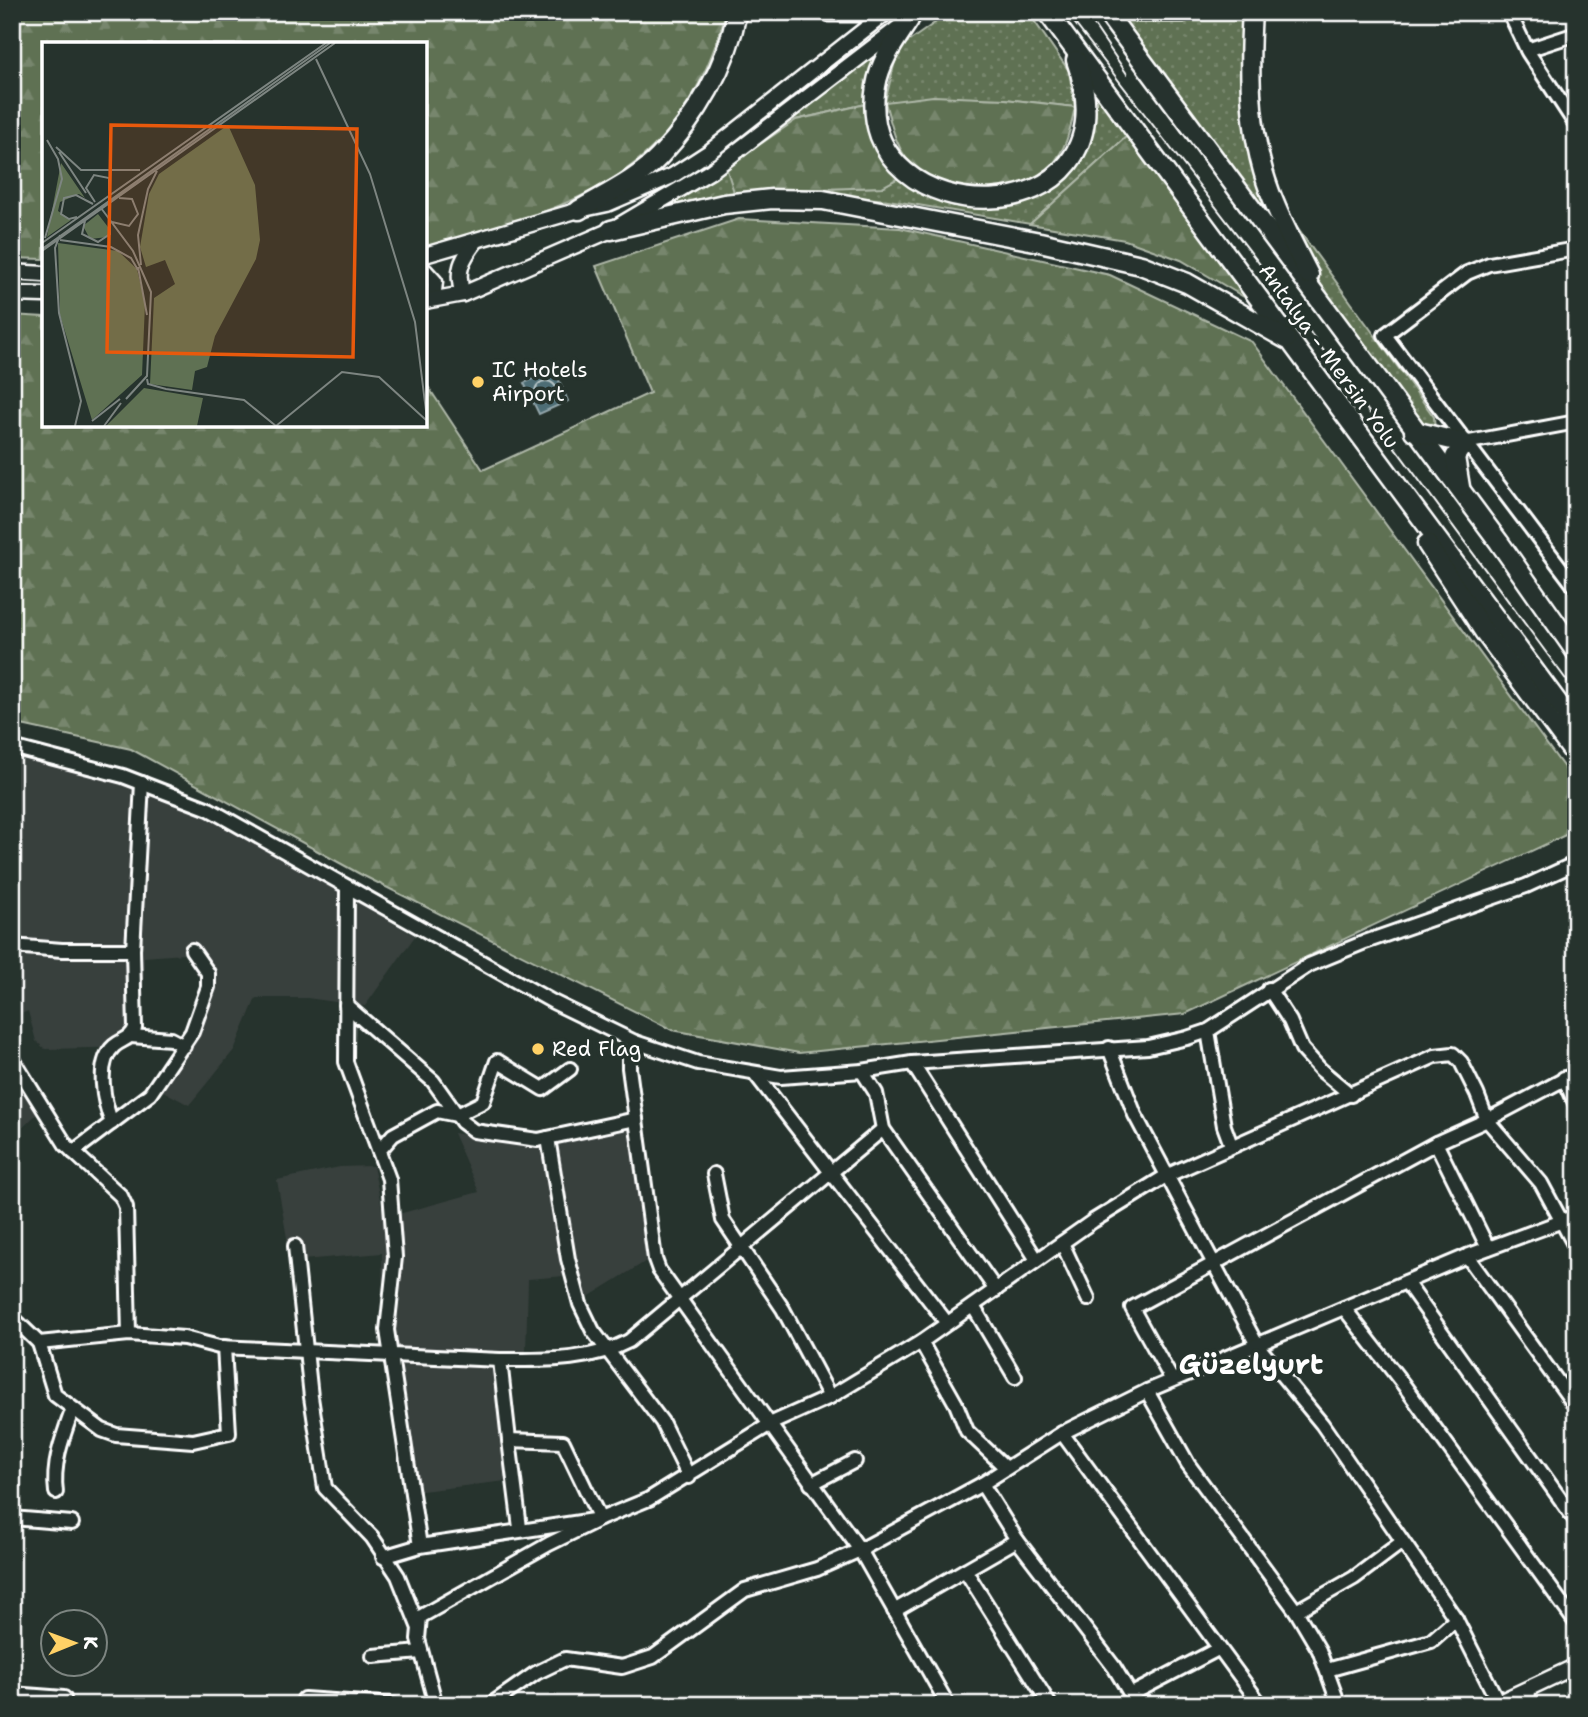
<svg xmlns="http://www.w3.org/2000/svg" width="1588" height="1717" font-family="'Shantell Sans',sans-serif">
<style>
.built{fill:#39403e}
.grass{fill:url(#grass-dots);stroke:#afb8a9;stroke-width:2}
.forest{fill:url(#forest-firs);stroke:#afb8a9;stroke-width:2}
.water{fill:#4d6d74;stroke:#94a7ac;stroke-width:2}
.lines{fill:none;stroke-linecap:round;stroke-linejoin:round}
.shore{stroke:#b8c5c7;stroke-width:2}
.minor-casing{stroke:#fff;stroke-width:18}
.major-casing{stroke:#fff;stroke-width:19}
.highway-casing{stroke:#fff;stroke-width:23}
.minor{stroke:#26332d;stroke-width:12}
.major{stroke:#26332d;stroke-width:14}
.highway{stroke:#26332d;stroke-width:18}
.tram{stroke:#fff;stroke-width:2}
.poi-dot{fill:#ffd166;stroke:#26332d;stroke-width:2.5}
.labels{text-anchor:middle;stroke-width:7;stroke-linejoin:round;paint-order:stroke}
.street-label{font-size:21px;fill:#fff;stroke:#26332d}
.poi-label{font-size:21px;fill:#fff;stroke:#26332d;text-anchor:start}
.district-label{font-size:28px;font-weight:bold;fill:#fff;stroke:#26332d}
.inset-road{fill:none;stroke:#7d8581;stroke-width:2}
.view{fill:#e8590c;fill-opacity:0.15;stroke:#e8590c;stroke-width:3.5}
.inset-edge{fill:none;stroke:#fff;stroke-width:3.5}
</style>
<defs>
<pattern id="grass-dots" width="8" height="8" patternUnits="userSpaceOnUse" patternTransform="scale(1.75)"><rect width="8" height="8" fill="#5f7153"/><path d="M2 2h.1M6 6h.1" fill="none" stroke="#77866d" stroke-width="1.8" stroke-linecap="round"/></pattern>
<pattern id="forest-firs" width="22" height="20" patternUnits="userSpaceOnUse" patternTransform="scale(1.75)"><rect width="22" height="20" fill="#5f7153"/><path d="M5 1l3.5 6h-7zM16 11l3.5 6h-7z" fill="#77866d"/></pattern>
</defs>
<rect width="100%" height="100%" fill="#26332d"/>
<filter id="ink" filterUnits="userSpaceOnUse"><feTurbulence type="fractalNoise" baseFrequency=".0143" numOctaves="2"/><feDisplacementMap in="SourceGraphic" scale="14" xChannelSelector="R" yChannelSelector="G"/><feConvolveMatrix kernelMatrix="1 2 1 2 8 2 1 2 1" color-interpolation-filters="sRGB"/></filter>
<g filter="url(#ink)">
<g class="built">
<polygon points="12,754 98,775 171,801 240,832 415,936 365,1006 307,998 256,998 234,1050 189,1105 152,1085 185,1033 200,994 201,981 184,954 144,957 143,1029 132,1047 45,1049 36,1041 28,1011 12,1018"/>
<polygon points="12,1037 49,1102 12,1138"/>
<polygon points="629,1128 648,1260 588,1297 577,1275 528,1279 526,1352 496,1351 506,1481 405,1493 383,1342 382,1253 291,1261 277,1180 340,1167 373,1166 384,1218 479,1192 453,1133 538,1146"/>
</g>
<g class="grass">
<polygon points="950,12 1028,12 1069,71 1075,107 1005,99 885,102 898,49"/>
<path d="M 1205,12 L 1244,12 L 1240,84 L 1250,161 L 1278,231 L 1115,13 C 1148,23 1173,25 1205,12 Z"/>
<polygon points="887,43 877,64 866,104 795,120 734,191 882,187 900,177 949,204 1014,206 1038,196 1067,174 1085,149 1093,123 1093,86 1127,136 1030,224 888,200 817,194 662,209 726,167"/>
<polygon points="1287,214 1434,417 1435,430 1423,427 1326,300"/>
</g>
<g class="forest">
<path d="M 12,12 L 726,12 C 680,180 577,206 425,247 L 425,44 L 44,44 L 44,259 L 12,258 Z"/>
<path d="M 933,96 L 1005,99 L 1075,107 C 1070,130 1067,148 1051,166 C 1020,202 946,196 913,166 C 896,150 891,123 885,102 Z"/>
<polygon points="866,104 874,132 900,177 882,187 734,192 726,167 796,120"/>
<polygon points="1127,136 1254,303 1181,260 1125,240 1030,224"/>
<polygon points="739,219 900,228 1110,275 1252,342 1576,784 1576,830 1185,1014 799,1053 672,1030 360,874 131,749 12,723 12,315 44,317 44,425 425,425 425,382 483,470 650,393 596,266"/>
</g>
<polygon class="water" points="554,369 568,401 539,414 524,383"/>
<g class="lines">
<circle class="shore" cx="546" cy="392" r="11"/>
<defs>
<g id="minor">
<polyline points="1509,12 1528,52 1576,125"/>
<polyline points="1527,50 1576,34"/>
<polyline points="1576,249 1489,264 1467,273 1385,335 1576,588"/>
<polyline points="1464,443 1576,422"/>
<polyline points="12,747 123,776 209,809 553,1002 635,1042 698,1063 781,1077 862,1071 912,1063 1148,1047 1187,1038 1208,1031 1309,965 1365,942 1526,886 1576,863"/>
<polyline points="347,887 346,1062 389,1179 395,1257 387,1330 420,1546"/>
<polyline points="12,946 62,950 133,950"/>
<polyline points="1269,989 1290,1021 1302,1049 1321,1070 1351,1095"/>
<polyline points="346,1005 433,1081 462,1122 474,1131 538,1140 636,1119"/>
<polyline points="1208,1031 1224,1126 1231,1145"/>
<polyline points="131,1036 171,1039 184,1046"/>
<polyline points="635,1042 629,1055 629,1068 655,1259 659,1270 860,1550 948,1705"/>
<polyline points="1109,1048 1135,1115 1257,1345 1322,1424 1456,1619 1498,1702"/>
<polyline points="12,1058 66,1145 121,1196 126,1207 129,1334"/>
<polyline points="912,1063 1037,1260"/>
<polyline points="862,1071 876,1093 883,1129 996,1290"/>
<polyline points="756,1075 947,1323"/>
<polyline points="1564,1078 1576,1105"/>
<path d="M 112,1123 C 104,1103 95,1063 114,1046 C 122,1039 130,1040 135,1028 L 133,950 L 142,783"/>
<polyline points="548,1138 568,1259 580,1304 593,1331 662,1422 689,1477"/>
<polyline points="1436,1143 1488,1248"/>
<polyline points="379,1151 393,1135 437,1111 457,1115 483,1102 497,1061 543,1089 570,1069"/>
<polyline points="73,1152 150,1094 192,1032 208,987 208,973 192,950"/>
<polyline points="714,1174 723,1220 783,1309 830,1397"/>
<polyline points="1062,1243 1088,1299"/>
<polyline points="295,1246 311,1397 325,1488 372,1537 398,1576 418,1626"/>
<polyline points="1467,1256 1576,1407"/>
<polyline points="1406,1282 1576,1521"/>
<polyline points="973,1306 1015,1377"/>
<polyline points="1344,1308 1403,1384 1576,1623"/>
<path d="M 12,1317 L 39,1343 L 129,1334 L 184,1338 L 219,1347 L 500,1360 C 544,1360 589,1362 629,1341 L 883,1129"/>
<polyline points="921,1342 956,1404 967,1431 1006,1468"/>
<polyline points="39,1343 55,1395 102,1430 116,1435 193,1441 229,1433 224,1347"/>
<polyline points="1172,1380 1132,1308 1436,1143 1487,1120 1576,1073"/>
<polyline points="1147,1391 1188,1464 1296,1611 1319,1650 1339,1705"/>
<polyline points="1062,1433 1261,1705"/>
<polyline points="509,1440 520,1528"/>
<polyline points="811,1484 855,1461"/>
<polyline points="982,1484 1017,1540 1114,1667 1137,1705"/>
<path d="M 56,1492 C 52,1464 63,1436 72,1411"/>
<polyline points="12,1518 72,1523"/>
<polyline points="383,1557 420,1546 600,1519 563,1442 509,1440 500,1360"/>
<polyline points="965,1570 1050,1705"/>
<polyline points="894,1611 1017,1540"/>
<polyline points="1296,1611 1354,1578 1402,1542"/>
<polyline points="373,1656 421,1652"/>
<polyline points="1327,1670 1431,1641 1456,1619"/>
<polyline points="12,1694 64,1698 63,1705"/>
<polyline points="1130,1695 1218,1649"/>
<polyline points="304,1699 394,1705"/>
<polyline points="436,1705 418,1639 420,1617 549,1544 600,1519 649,1499 772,1423 830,1397 921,1342 1093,1221 1166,1176 1435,1056 1453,1054 1461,1062 1477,1094 1487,1120 1541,1183 1576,1248"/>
<polyline points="490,1705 536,1673 565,1659 622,1667 653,1657 745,1590 817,1569 860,1550 982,1484 1062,1433 1147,1391 1467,1256 1576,1216"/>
<polyline points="1528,1705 1529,1688"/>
</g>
<g id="major">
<polyline points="425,255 579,210 607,204 672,176 709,152 887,12"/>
<polyline points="425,271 435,282 434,291 426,301"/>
<polyline points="12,272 44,274"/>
<polyline points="12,294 44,295"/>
<path d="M 463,294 C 455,271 462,259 476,241"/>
<polyline points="425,301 463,294 611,230 711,171 919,12"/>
<polyline points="1493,1705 1576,1666"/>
</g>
<g id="highway">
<polyline points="831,12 860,12"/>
<polyline points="1047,12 1576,727"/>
<polyline points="1106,12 1499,542 1576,652"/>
<polyline points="1140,12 1182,12"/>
<path d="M 1252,12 C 1248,75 1249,144 1274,202 C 1284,227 1297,251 1309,275"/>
<path d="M 909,20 C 896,40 880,61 876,86 C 850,238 1141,243 1076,60"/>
<path d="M 579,210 C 606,194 638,179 659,157 C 697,117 727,66 737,12"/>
<polyline points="611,230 724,204 772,199 823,200 1040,242 1141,265 1187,283 1286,339"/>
<polyline points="1414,431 1464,443 1455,457 1460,487"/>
<polyline points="1427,544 1485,633 1576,756"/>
</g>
</defs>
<use href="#minor" class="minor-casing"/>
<use href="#major" class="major-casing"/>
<use href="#highway" class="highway-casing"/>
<use href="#minor" class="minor"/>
<use href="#major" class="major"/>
<use href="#highway" class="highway"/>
<g class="tram">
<polyline points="1066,12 1262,267 1576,693"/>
<polyline points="1085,12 1127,74"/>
</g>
</g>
</g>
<g class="poi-dot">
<circle cx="478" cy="382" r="7"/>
<circle cx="538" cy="1049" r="7"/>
</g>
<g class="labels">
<g class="street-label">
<text transform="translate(1329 356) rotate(54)" y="7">Antalya - Mersin Yolu</text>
</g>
<g class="poi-label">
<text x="492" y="377">IC Hotels<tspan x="492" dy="24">Airport</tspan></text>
<text x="552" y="1056">Red Flag</text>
</g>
<g class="district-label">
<text x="1251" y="1374">Güzelyurt</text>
</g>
</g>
<g transform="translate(42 42)">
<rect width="385" height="385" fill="#26332d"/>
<path d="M 19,121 L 43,156 L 37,152 L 18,160 L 16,169 L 29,178 L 5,195 ZM 56,172 L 66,185 L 66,195 L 48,197 L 41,184 Z" fill="#5f7153"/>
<path d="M 186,83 L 213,143 L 218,198 L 214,217 L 173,294 L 165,325 L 153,329 L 150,348 L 108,342 L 112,256 L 133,242 L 123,218 L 104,225 L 98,205 L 107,152 L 117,132 ZM 16,201 L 76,209 L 95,227 L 103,262 L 100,333 L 50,378 L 18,273 ZM 102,346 L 161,356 L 155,384 L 64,384 Z" fill="#5f7153"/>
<path class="inset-road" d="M 274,17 L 328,132 L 348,198 L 373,280 L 385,377M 14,105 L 39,128 L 98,128M 17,110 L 44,151M 53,160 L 44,146 L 52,133 L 67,136 L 67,152M 59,166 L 91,209 L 109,250 L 105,334 L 84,357M 35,175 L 27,177 L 19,172 L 22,156 L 34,153 L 51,162M 43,179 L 40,192 L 56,200 L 68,192 L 67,181M 70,180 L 87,184 L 96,172 L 90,157 L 77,156M 18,193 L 13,206 L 17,271 L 39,359 L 33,384M 3,196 L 20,137 L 16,117 L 5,98M 18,198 L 69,205 L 89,216 L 96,228M 0,201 L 284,1M 0,207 L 288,1M 0,209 L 293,1M 99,223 L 96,193 L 106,147 L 115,129M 96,225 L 105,273M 105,337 L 106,342 L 124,347 L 202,358 L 234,384M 50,379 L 78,357M 62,384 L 79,361M 234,384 L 300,330 L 337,335 L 384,378"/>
<path class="view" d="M 69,83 L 315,87 L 311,315 L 65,310 Z"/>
<rect width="385" height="385" class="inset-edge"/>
</g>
<rect width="1588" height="1717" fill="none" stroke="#26332d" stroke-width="42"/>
<rect x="21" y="21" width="1546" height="1675" fill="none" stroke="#fff" stroke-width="2.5" filter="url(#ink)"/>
<g transform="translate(74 1643) rotate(89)"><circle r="33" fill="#26332d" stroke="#7d8581" stroke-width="2"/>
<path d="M0-5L12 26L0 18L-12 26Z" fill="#ffd166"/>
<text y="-10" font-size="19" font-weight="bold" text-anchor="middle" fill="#ffffff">K</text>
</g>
</svg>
